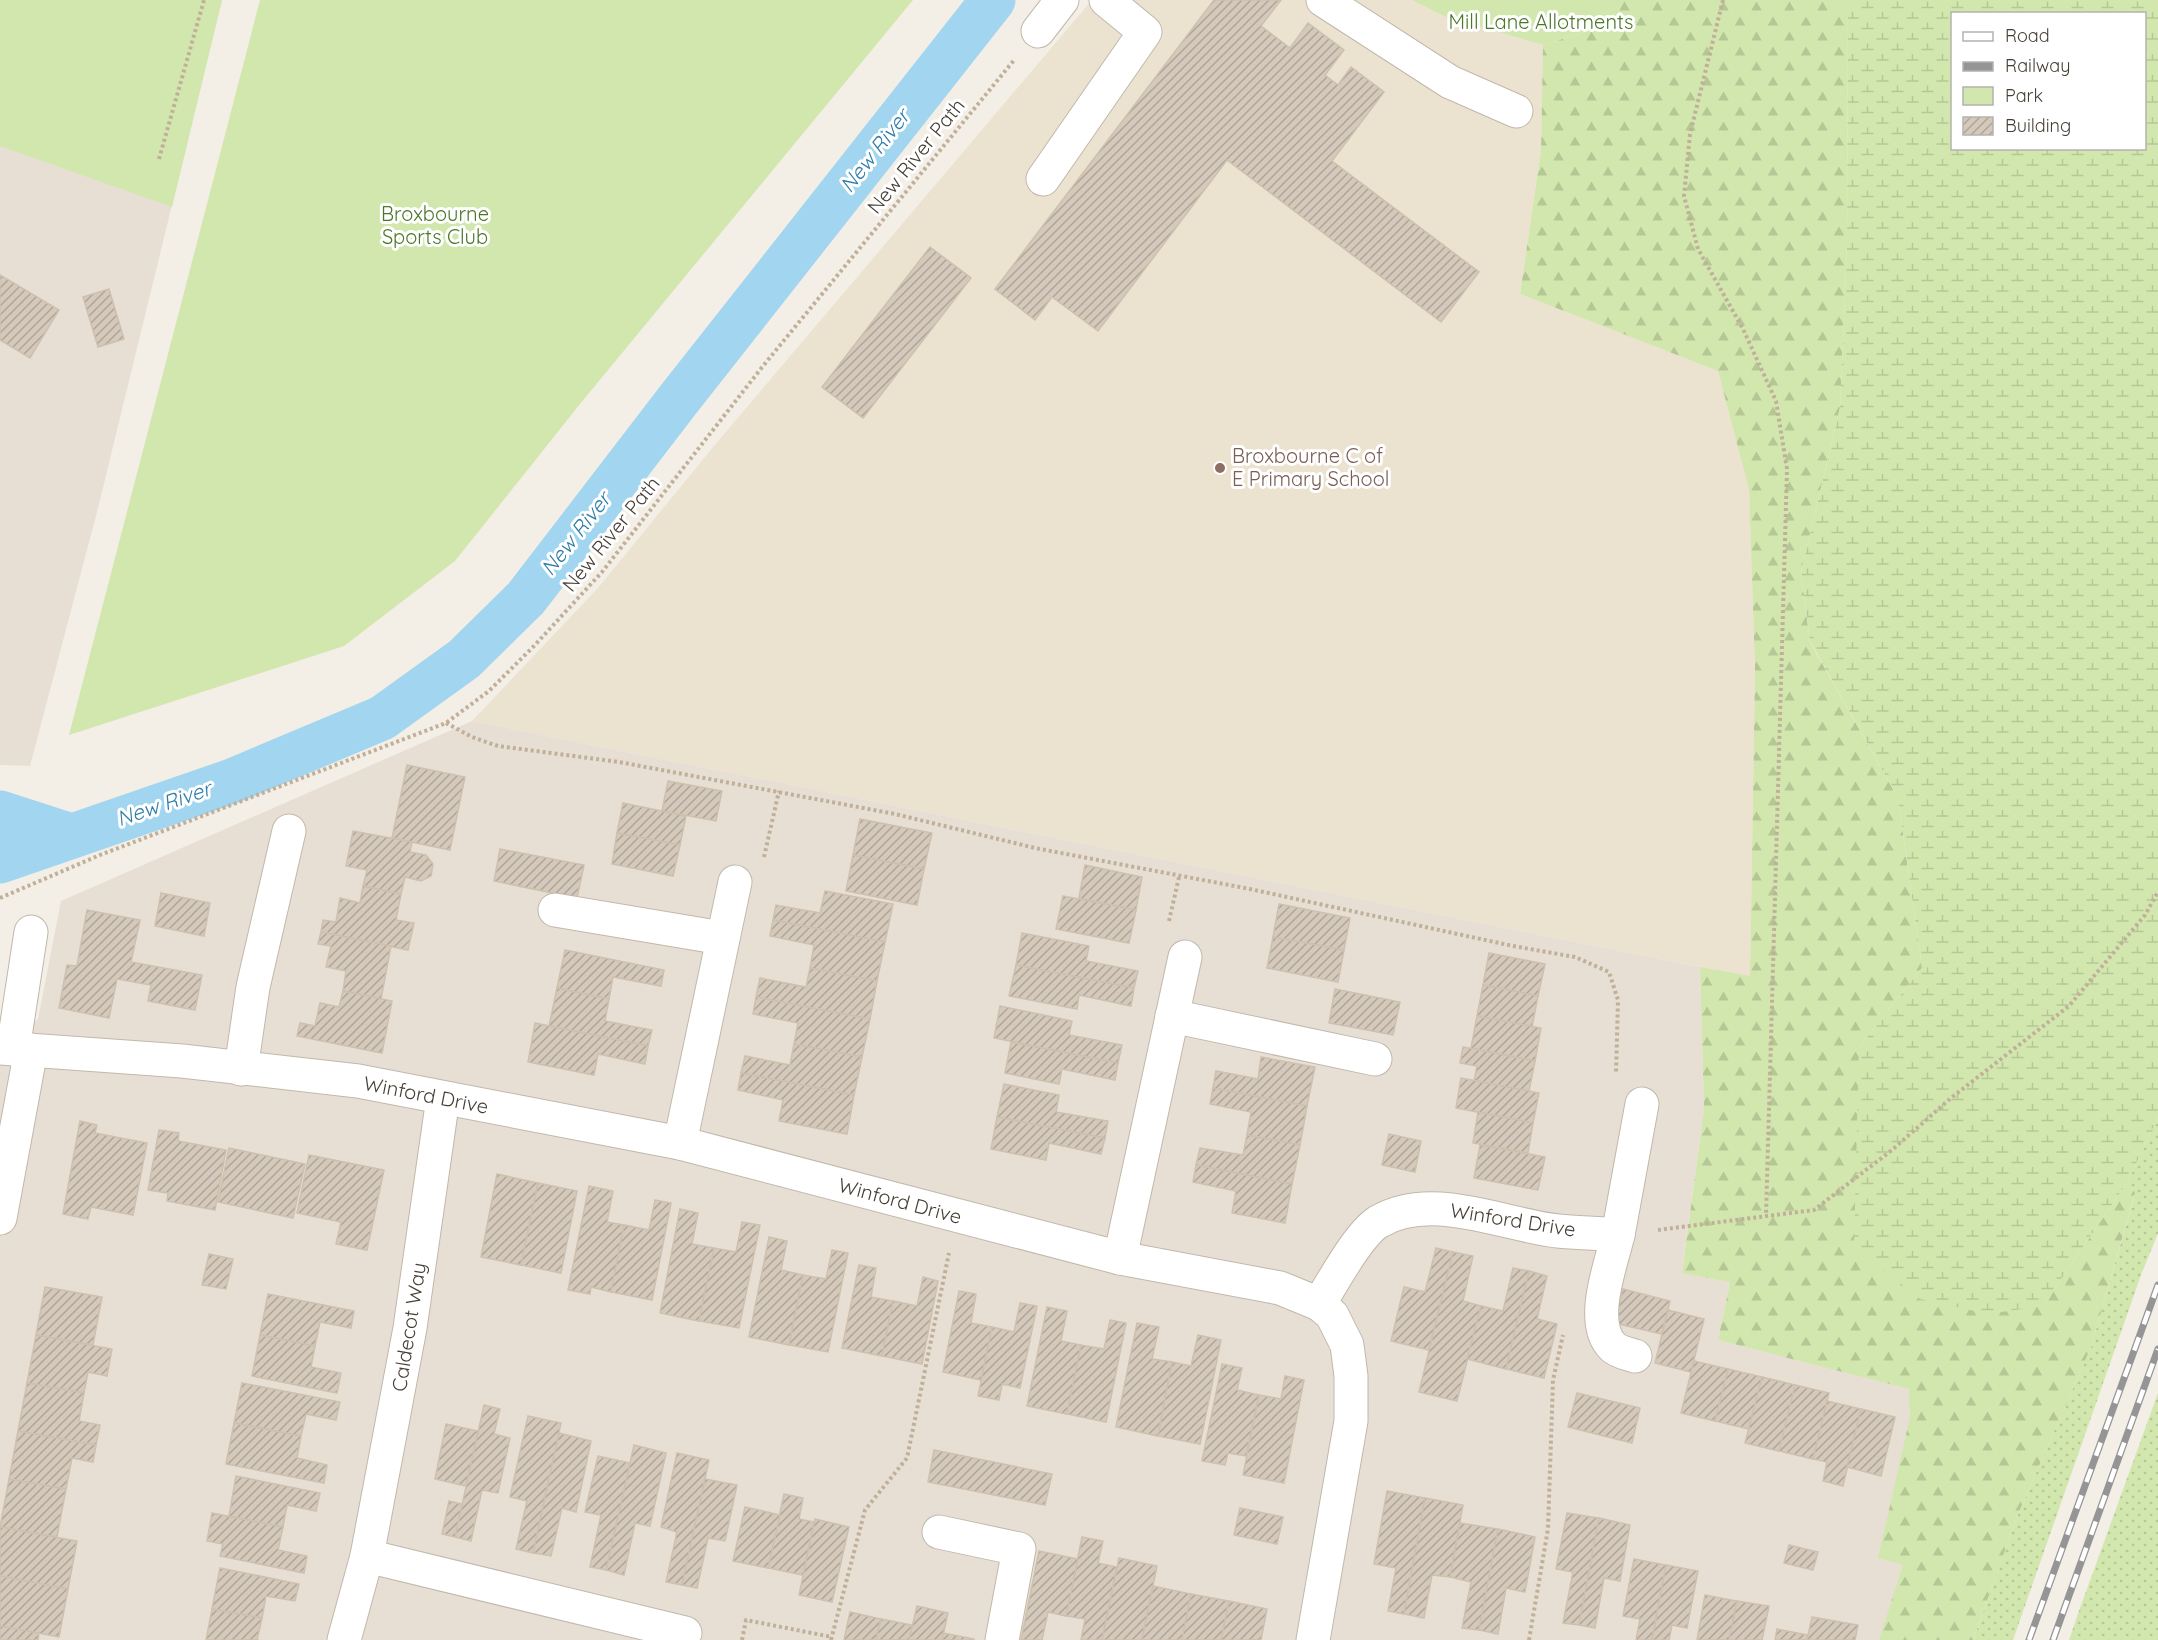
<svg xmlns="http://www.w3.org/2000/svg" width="2158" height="1640" font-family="Quicksand,sans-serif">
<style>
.residential{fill:#e7dfd4}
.education{fill:#ece2d0}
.grass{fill:url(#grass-dots)}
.forest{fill:url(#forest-firs)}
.wetland{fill:url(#wetland-marsh);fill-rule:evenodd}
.green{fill:#d2e7ae}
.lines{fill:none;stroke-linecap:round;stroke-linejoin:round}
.canal{stroke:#a2d5ef;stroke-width:45}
.building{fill:url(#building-hatch);stroke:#cfc0ae;stroke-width:1.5}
.minor-casing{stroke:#c1b8ab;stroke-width:35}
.path{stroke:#c0b09a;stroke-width:4;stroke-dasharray:3 3;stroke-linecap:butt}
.minor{stroke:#fff;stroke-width:33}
.rail-casing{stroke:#959595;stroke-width:7}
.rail{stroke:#fff;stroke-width:4.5;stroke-dasharray:14;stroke-linecap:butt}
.education-dot{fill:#8d6e63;stroke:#fff;stroke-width:2}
.labels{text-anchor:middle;stroke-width:6;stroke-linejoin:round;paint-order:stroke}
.park-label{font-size:20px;fill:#4c7729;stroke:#fff}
.street-label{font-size:20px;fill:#453e35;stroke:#fff}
.education-label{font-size:20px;fill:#785e54;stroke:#fff;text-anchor:start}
.water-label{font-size:21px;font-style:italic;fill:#2e7da8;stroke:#fff}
</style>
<defs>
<pattern id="grass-dots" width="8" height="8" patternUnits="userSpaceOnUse" patternTransform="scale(1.5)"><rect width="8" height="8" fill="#d2e7ae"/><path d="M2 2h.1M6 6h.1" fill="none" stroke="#b6c796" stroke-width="1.8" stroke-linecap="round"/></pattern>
<pattern id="forest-firs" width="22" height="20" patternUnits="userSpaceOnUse" patternTransform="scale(1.5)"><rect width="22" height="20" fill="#d2e7ae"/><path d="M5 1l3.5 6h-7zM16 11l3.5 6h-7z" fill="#b6c796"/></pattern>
<pattern id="wetland-marsh" width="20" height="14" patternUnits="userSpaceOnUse" patternTransform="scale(1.5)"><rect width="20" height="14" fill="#d2e7ae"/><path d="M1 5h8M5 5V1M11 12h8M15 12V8" fill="none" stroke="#b6c796"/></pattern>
<pattern id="building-hatch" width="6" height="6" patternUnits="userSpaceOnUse" patternTransform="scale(1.5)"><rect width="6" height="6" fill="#d4c9bb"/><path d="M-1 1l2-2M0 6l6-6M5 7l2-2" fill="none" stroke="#aea599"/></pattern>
</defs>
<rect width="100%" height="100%" fill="#f3eee6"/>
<g class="residential">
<polygon points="0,0 222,0 98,508 30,766 0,765"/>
<polygon points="472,721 1700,967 1704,1109 1682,1272 1730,1282 1718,1340 2007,1414 1928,1640 0,1640 0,1054 38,1019 61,901"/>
</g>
<polygon class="education" points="1092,0 1412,0 1446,17 1543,45 1541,149 1520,294 1718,371 1749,490 1755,669 1750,977 472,721 598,588 714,446"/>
<g class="grass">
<polygon points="2158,1117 2158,1233 2141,1275 2013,1640 1973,1640 2018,1514 2091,1347 2135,1194 2128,1181"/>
<polygon points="2158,1393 2158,1640 2069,1640 2079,1611"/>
</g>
<polygon class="forest" points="1622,0 1848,0 1847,247 1840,408 1801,572 1810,642 1898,798 1922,968 1859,1047 2043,1306 2128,1181 2135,1193 2091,1347 2018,1514 1973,1640 1879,1640 1903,1565 1878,1558 1910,1417 1909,1389 1718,1340 1730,1282 1682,1273 1704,1109 1700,967 1750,976 1755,669 1749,490 1718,371 1520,294 1541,150 1543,45 1616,22"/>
<path class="wetland" d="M 1848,0 L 2158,0 L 2158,1117 L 2128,1181 L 2043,1306 L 1988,1314 L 1920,1299 L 1854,1246 L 1859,1047 L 1922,968 L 1898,798 L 1810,641 L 1801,572 L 1840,408 L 1847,247 ZM 1952,14 L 2144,14 L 2144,148 L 1952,148 Z"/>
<g class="green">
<polygon points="0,0 222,0 172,207 0,146"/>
<polygon points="260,0 913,0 580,404 455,561 344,646 69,735"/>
<polygon points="1412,0 1622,0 1616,22 1543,45 1446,17"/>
</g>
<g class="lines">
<g class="canal">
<polyline points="0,813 71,836"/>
<polyline points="0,861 232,781 382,718 464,659 526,598 678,400 993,0"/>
</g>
</g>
<g class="building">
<polygon points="1214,0 1281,0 1261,26 1290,48 1308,23 1344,50 1325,75 1338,85 1351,67 1384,92 1332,161 1479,272 1441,322 1227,160 1098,331 1052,297 1035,320 995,289"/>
<polygon points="930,247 971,278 863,418 822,387"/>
<polygon points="0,275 59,310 30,358 0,340"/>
<polygon points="109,289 124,339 98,347 83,297"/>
<polygon points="407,765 465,777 450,850 392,838"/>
<polygon points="668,781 722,791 716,821 662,811"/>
<polygon points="623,803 686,816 680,845 617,833"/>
<polygon points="860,819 932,833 924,869 853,855"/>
<polygon points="353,831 412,842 410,852 426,855 433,864 431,876 421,881 405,877 401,894 363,886 367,870 346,866"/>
<polygon points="617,833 680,845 673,876 612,864"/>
<polygon points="500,849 584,865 577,898 494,881"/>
<polygon points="853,855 924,869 917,905 846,891"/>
<polygon points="1085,865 1142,877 1136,910 1079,898"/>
<polygon points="363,886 401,894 396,920 414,923 408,950 321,932 323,920 336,922 340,898 360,903"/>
<polygon points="825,891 893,904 885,942 773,920 776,905 820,913"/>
<polygon points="161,893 210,903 204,936 155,926"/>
<polygon points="1063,896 1136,910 1129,943 1056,929"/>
<polygon points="1279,904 1350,918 1344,950 1273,937"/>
<polygon points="87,910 140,920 131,962 202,975 195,1010 148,1001 151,985 117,979 109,1018 59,1008 67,965 77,966"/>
<polygon points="773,920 885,942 877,981 810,968 814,945 770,936"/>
<polygon points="321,932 391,946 381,999 343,991 346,971 326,967 331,946 318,944"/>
<polygon points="1022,933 1089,946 1086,961 1138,971 1134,988 1016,965"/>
<polygon points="1273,937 1344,950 1338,982 1267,968"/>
<polygon points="565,950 664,970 661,986 613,977 609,999 557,988"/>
<polygon points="1489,953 1545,964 1538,996 1483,985"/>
<polygon points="1016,965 1134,988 1131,1006 1079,995 1077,1009 1009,996"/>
<polygon points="810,968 877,981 870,1019 756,997 760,978 806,987"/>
<polygon points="1483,985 1538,996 1532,1027 1477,1016"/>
<polygon points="557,988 609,999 605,1021 652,1030 648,1046 549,1026"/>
<polygon points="1335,989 1400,1002 1393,1035 1329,1023"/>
<polygon points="343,991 392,1001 382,1053 297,1036 300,1023 315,1026 320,1003 339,1007"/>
<polygon points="756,997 870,1019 862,1057 794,1044 798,1023 753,1014"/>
<polygon points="1000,1006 1072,1021 1069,1035 1122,1045 1118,1063 994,1038"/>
<polygon points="1477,1016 1541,1028 1535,1061 1471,1048"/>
<polygon points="535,1023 648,1046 645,1064 598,1054 594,1075 528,1062"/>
<polygon points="1011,1042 1118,1063 1115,1080 1062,1069 1059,1084 1005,1073"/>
<polygon points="794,1044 862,1057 854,1095 741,1073 745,1056 790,1065"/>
<polygon points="1463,1047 1535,1061 1529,1091 1474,1081 1477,1066 1460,1063"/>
<polygon points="1261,1057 1315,1067 1307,1106 1213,1088 1216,1071 1258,1079"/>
<polygon points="741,1073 854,1095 847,1134 779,1121 783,1100 738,1090"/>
<polygon points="1461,1078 1539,1093 1533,1123 1456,1108"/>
<polygon points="1004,1084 1059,1095 1056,1112 1108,1121 1105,1138 997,1117"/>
<polygon points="1213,1088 1307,1106 1300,1145 1247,1135 1251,1112 1210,1104"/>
<polygon points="1478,1112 1533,1123 1528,1153 1473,1143"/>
<polygon points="997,1117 1105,1138 1101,1154 1049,1143 1046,1160 991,1149"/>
<polygon points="80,1121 97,1125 95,1133 147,1143 133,1215 91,1207 88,1219 63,1214"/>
<polygon points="159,1130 179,1133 178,1141 226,1150 215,1210 167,1201 168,1193 148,1190"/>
<polygon points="1389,1134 1421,1141 1415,1172 1382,1165"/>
<polygon points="1247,1135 1300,1145 1292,1184 1196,1165 1200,1148 1243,1155"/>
<polygon points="1480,1145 1545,1157 1538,1190 1474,1178"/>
<polygon points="229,1148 305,1164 293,1218 218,1202"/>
<polygon points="309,1155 384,1170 367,1250 336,1244 341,1222 297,1213"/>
<polygon points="1196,1165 1292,1184 1285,1223 1232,1213 1236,1191 1193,1182"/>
<polygon points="497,1174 538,1183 521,1265 481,1257"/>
<polygon points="538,1183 577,1191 561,1273 521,1265"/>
<polygon points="589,1186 613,1191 607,1222 624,1225 611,1292 591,1287 590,1294 568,1290"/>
<polygon points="655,1200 671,1203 652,1300 611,1292 624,1225 649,1230"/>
<polygon points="680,1209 698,1213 692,1244 714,1248 699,1321 660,1313"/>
<polygon points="742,1222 760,1225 739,1328 699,1321 714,1248 736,1252"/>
<polygon points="769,1237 787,1241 781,1270 803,1275 789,1345 749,1337"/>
<polygon points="1436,1248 1453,1252 1429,1350 1391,1341 1404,1287 1425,1292"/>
<polygon points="832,1250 848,1253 828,1352 789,1345 803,1275 826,1279"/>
<polygon points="1453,1252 1473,1256 1463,1301 1481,1306 1457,1401 1419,1392"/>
<polygon points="209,1254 233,1259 226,1289 202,1285"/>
<polygon points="859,1265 876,1268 871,1297 893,1301 882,1356 842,1348"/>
<polygon points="1513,1268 1529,1271 1506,1369 1467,1359 1481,1306 1503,1311"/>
<polygon points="1529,1271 1547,1276 1537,1319 1557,1324 1544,1378 1506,1369"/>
<polygon points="923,1277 938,1281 922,1364 882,1356 893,1301 917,1306"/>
<polygon points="45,1287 102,1297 93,1345 36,1335"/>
<polygon points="1623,1289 1670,1301 1662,1334 1614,1323"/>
<polygon points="959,1291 976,1294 971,1323 992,1327 981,1380 943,1372"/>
<polygon points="268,1294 354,1311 351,1328 320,1322 315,1346 260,1335"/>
<polygon points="1020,1303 1037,1306 1020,1388 1002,1384 999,1400 978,1396 992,1327 1014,1332"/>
<polygon points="1047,1307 1067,1311 1061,1341 1081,1345 1067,1414 1027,1406"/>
<polygon points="1668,1310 1704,1319 1691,1372 1655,1363"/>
<polygon points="1110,1320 1126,1323 1106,1422 1067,1414 1081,1345 1104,1349"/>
<polygon points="1137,1323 1159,1327 1152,1359 1172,1362 1158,1436 1116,1427"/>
<polygon points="36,1335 112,1349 107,1376 88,1372 84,1393 27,1383"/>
<polygon points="260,1335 315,1346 311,1367 341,1373 337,1393 252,1376"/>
<polygon points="1198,1335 1221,1340 1200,1444 1158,1436 1172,1362 1191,1366"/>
<polygon points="1694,1361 1728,1369 1715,1421 1681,1413"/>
<polygon points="1222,1364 1242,1368 1237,1390 1259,1395 1246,1456 1228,1453 1225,1465 1202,1461"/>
<polygon points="1728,1369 1762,1377 1749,1429 1715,1421"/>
<polygon points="1285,1376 1304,1380 1284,1483 1243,1475 1259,1395 1281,1399"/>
<polygon points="1762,1377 1795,1385 1779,1451 1745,1443"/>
<polygon points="27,1383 84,1393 79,1421 100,1425 96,1445 18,1431"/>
<polygon points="242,1383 340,1402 336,1420 306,1414 301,1436 234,1423"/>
<polygon points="1795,1385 1829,1393 1813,1459 1779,1451"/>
<polygon points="1577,1393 1640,1408 1632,1443 1568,1427"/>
<polygon points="1827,1401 1861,1409 1843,1486 1823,1481 1827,1462 1813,1459"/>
<polygon points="484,1405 500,1409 494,1434 510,1438 498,1493 482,1490 471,1541 455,1537"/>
<polygon points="1861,1409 1895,1417 1881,1476 1847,1467"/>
<polygon points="528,1416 561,1423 533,1553 516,1549 527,1501 510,1497"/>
<polygon points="234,1423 301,1436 297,1458 327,1465 324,1483 226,1464"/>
<polygon points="446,1424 478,1431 466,1486 435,1479"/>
<polygon points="18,1431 96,1445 93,1462 72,1458 66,1489 9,1479"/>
<polygon points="559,1433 591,1441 576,1512 562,1508 551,1556 533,1553"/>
<polygon points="634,1445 666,1453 650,1526 635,1523 624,1575 606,1570"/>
<polygon points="934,1450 1052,1474 1045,1505 928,1482"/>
<polygon points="677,1453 709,1460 682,1585 666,1582 677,1532 661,1527"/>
<polygon points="598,1456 630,1463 606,1570 590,1567 601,1515 585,1512"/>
<polygon points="236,1476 320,1493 316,1511 287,1505 283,1527 229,1516"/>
<polygon points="9,1479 66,1489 57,1537 0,1527"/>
<polygon points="705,1479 737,1485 725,1541 708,1538 697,1588 682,1585"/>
<polygon points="1387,1491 1425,1498 1404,1614 1388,1611 1396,1568 1374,1564"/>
<polygon points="784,1494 803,1498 799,1519 814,1522 803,1575 768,1568"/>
<polygon points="1425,1498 1463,1505 1450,1577 1432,1575 1424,1618 1404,1614"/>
<polygon points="449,1501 462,1504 455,1537 442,1534"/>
<polygon points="745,1507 780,1515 768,1568 733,1561"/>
<polygon points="1240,1508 1283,1517 1277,1544 1234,1535"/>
<polygon points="212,1513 283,1527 278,1550 307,1556 304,1573 220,1556 223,1544 207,1541"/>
<polygon points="1567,1513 1599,1518 1579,1625 1563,1623 1573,1572 1556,1569"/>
<polygon points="1599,1518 1630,1525 1620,1581 1604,1578 1595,1628 1579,1625"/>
<polygon points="815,1519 849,1527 832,1602 799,1595"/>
<polygon points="1460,1523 1498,1529 1479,1630 1462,1628 1471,1582 1450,1577"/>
<polygon points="0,1527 77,1541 68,1589 0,1576"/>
<polygon points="1498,1529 1535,1537 1525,1592 1506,1588 1498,1634 1479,1630"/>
<polygon points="1082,1537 1103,1541 1098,1563 1117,1567 1102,1640 1081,1640 1085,1619 1066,1616"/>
<polygon points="1789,1545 1818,1552 1813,1570 1784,1563"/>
<polygon points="1039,1551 1078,1559 1066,1616 1048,1612 1042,1640 1021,1640"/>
<polygon points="1119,1558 1157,1566 1142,1640 1102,1640"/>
<polygon points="1634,1559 1666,1565 1652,1640 1636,1640 1640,1619 1623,1616"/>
<polygon points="1666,1565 1698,1571 1687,1628 1672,1625 1669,1640 1652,1640"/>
<polygon points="220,1568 299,1584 295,1601 266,1596 262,1618 212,1609"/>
<polygon points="0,1576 68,1589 59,1637 0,1626"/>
<polygon points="1153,1586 1191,1594 1182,1640 1142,1640"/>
<polygon points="1191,1594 1229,1601 1221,1640 1182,1640"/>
<polygon points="1705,1595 1737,1601 1729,1640 1697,1640"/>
<polygon points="1229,1601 1267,1609 1261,1640 1221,1640"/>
<polygon points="1737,1601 1769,1606 1762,1640 1729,1640"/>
<polygon points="917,1606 948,1613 942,1640 909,1640"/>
<polygon points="212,1609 262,1618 257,1640 259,1640 206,1640"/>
<polygon points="850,1612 881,1619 876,1640 844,1640"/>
<polygon points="1812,1617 1858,1625 1855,1640 1807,1640"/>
<polygon points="881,1619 912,1625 909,1640 876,1640"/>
<polygon points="0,1626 39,1633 38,1640 0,1640"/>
<polygon points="1777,1629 1808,1635 1807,1640 1775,1640"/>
<polygon points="943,1633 974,1639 974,1640 942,1640"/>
</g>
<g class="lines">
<defs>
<g id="minor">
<polyline points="1323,0 1450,82 1516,111"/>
<polyline points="1038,31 1062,0"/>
<polyline points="1043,179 1145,32 1106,0"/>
<polyline points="555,910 722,938"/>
<polyline points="1172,1016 1375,1059"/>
<polyline points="0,1048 182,1061 358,1081 680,1143 1120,1258 1280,1288 1319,1304 1332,1315 1347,1345 1351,1376 1351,1421 1313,1640"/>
<polyline points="13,1049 31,932"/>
<polyline points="241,1069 253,987 289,831"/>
<polyline points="680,1143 735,882"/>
<polyline points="0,1218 31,1050"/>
<path d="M 1618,1235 C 1611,1264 1588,1323 1613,1347 C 1618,1352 1629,1354 1635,1356"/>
<polyline points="1120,1258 1185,957"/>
<path d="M 1319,1304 C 1333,1282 1358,1235 1378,1222 C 1431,1190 1503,1225 1558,1231 C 1578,1233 1598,1233 1618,1235 L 1642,1104"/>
<polyline points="939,1532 1019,1549 1002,1640"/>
<polyline points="367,1556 685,1633"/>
<polyline points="344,1640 367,1556 410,1328 443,1098"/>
</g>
</defs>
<use href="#minor" class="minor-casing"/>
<g class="path">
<polyline points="1723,0 1690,134 1684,196 1698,249 1743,329 1776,401 1787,469 1766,1216"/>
<polyline points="159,159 204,0"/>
<polyline points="446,723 472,737 498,746 619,762 895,814 1035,848 1250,889 1513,946 1575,957 1609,972 1618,1000 1616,1074"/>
<polyline points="764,857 779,791"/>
<polyline points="0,898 100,855 446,723 489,691 534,646 602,572 763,366 1015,59"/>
<polyline points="1169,921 1179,877"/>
<polyline points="1658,1230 1814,1210 1892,1150 1951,1098 2069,1006 2145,915 2158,892"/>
<polyline points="742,1640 746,1620 832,1637"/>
<polyline points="831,1640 865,1510 907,1458 949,1253"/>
<polyline points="1529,1640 1548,1529 1553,1380 1563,1335"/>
</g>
<use href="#minor" class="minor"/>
<defs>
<g id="rail">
<polyline points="2029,1640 2158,1285"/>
<polyline points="2053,1640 2158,1349"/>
</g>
</defs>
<use href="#rail" class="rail-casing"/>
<use href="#rail" class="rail"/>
</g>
<circle class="education-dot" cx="1220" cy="468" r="6"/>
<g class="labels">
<g class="park-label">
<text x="1541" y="29">Mill Lane Allotments</text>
<text x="435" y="221">Broxbourne<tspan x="435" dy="23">Sports Club</tspan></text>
</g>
<g class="street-label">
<text transform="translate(916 156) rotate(-51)" y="7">New River Path</text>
<text transform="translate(611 534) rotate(-51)" y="7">New River Path</text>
<text transform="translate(426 1095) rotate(11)" y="7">Winford Drive</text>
<text transform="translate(900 1201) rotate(15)" y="7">Winford Drive</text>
<text transform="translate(1513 1220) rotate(9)" y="7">Winford Drive</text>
<text transform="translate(409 1327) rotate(-81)" y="7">Caldecot Way</text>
</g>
<g class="education-label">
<text x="1232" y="463">Broxbourne C of<tspan x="1232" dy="23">E Primary School</tspan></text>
</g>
<g class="water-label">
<text transform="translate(875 151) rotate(-52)" y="7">New River</text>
<text transform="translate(576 534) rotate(-52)" y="7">New River</text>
<text transform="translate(164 804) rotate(-19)" y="7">New River</text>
</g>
</g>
<rect x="1951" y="12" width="195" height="138" fill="#ffffff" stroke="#b5b2ae" stroke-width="1.5"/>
<rect x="1963" y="32" width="30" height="9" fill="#ffffff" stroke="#b5b2ae" stroke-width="1.5"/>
<text x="2005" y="42" font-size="18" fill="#453e35">Road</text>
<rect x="1963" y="62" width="30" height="9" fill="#959595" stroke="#b5b2ae" stroke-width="1.5"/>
<text x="2005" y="72" font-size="18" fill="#453e35">Railway</text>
<rect x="1963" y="87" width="30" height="18" fill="#d2e7ae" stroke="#b5b2ae" stroke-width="1.5"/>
<text x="2005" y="102" font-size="18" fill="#453e35">Park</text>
<rect x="1963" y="117" width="30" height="18" fill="url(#building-hatch)" stroke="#b5b2ae" stroke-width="1.5"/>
<text x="2005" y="132" font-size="18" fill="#453e35">Building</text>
</svg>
